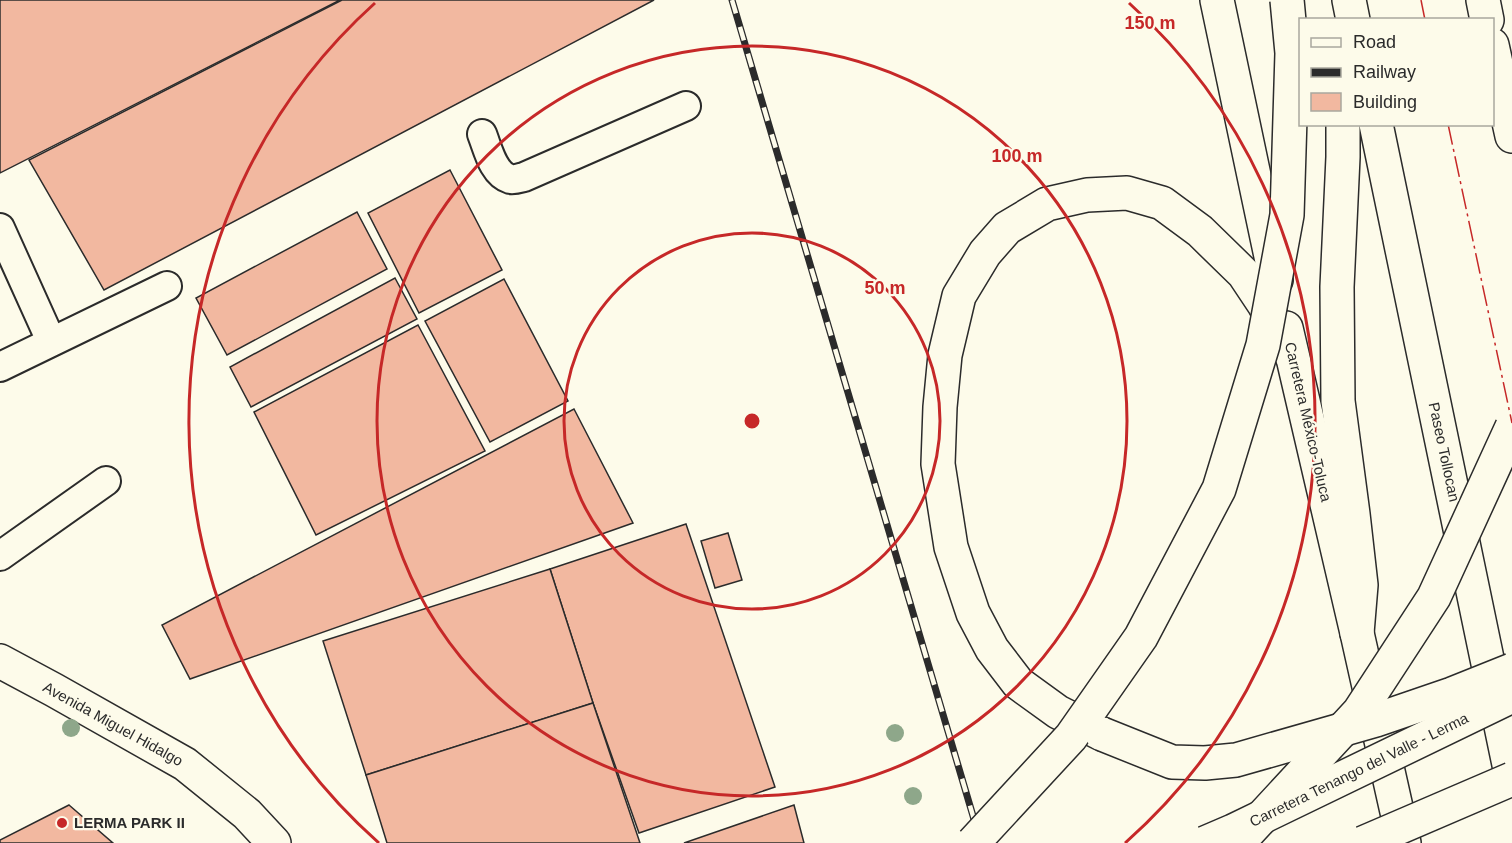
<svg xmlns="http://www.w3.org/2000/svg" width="1512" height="843" font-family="Helvetica,sans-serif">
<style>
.building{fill:#f2b8a0;stroke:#2b2b2b;stroke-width:1.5}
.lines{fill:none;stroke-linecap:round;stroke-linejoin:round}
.minor-casing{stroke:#2b2b2b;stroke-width:32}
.major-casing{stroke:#2b2b2b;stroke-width:36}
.highway-casing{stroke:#2b2b2b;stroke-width:36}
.minor{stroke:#fdfbea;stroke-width:28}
.major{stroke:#fdfbea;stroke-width:33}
.highway{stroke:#fdfbea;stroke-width:33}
.rail-casing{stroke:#2b2b2b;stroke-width:7}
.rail{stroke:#fdfbea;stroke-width:4.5;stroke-dasharray:14;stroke-linecap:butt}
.highway-bridge-casing{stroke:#2b2b2b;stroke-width:36;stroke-linecap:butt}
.highway-bridge{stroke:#fdfbea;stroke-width:33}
.power{stroke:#c62828;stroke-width:1.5;stroke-dasharray:21 4.5 3 4.5;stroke-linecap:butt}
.tree{fill:#8ea78a}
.ring{fill:none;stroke:#c62828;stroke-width:3}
.poi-dot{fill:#c62828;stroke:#fdfbea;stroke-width:2}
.labels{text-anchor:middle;stroke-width:4.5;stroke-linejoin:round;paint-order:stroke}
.street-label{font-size:15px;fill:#2b2b2b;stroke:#fdfbea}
.poi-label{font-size:15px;font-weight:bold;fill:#2b2b2b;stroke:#fdfbea;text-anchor:start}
.centre{fill:#c62828;stroke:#fdfbea;stroke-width:3}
.ring-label{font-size:18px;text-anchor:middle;font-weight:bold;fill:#c62828;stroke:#fdfbea;stroke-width:4.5;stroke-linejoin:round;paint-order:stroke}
</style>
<rect width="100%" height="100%" fill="#fdfbea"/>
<g class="building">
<polygon points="0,0 340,0 0,173"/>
<polygon points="342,0 654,0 104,290 29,160"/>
<polygon points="450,170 502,270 419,313 368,213"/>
<polygon points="357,212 387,269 227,355 196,298"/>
<polygon points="395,278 417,319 251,407 230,367"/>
<polygon points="504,279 568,401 490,442 425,321"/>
<polygon points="418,325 485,451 316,535 254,412"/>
<polygon points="574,409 633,523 190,679 162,625"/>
<polygon points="686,524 775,787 639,833 593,703 550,569"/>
<polygon points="728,533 742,580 715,588 701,541"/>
<polygon points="550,569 593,703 366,775 323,641"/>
<polygon points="593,703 640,843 387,843 366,775"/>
<polygon points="69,805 113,843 0,843 0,840"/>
<polygon points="794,805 804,843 684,843"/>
</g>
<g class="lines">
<defs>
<g id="minor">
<path d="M 482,134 C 488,149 493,174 510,179 C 514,180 520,178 524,177 L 686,106"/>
<polyline points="0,228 51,341"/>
<polyline points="0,367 167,286"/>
<polyline points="0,556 106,481"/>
</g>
<g id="major">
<polyline points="1217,0 1276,280"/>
<polyline points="1286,328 1357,633 1404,843"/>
<polyline points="0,661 54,690 185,764 247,814 274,843"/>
</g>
<g id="highway">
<polyline points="1349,0 1353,20"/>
<polyline points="1483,0 1487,20"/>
<polyline points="1492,45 1512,136"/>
<polyline points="1343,124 1343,157 1337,287 1338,401 1353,514 1361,585 1357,633"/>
<polyline points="1376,124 1512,779"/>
<polyline points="1102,734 1058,712 1018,683 992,649 973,613 951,547 938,464 940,407 945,355 959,296 985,253 1007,228 1047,204 1087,195 1127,193 1162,203 1200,231 1244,274 1264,304 1292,356"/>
</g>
</defs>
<use href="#minor" class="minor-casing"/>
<use href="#major" class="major-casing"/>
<use href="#highway" class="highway-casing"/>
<use href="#minor" class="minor"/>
<use href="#major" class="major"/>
<use href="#highway" class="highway"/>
<defs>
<polyline id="rail" points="732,0 981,843"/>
</defs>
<use href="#rail" class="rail-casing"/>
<use href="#rail" class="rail"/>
<defs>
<g id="highway-bridge">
<polyline points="1102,734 1172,762 1205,763 1236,760 1376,720 1452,694 1512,670"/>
<polyline points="973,843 1071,737 1141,637 1219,489 1263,345 1287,215 1292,53 1287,0"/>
<polyline points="1205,843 1233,831 1512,696"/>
<polyline points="1238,843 1359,712 1434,597 1512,427"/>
<polyline points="1363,843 1512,779"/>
</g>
</defs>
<use href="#highway-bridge" class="highway-bridge-casing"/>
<use href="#highway-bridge" class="highway-bridge"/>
<g class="power">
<polyline points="1421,0 1425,20"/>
<polyline points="1448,124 1512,423"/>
</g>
</g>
<g class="tree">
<circle cx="71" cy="728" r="9"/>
<circle cx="895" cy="733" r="9"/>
<circle cx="913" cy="796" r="9"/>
</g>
<g class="ring">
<circle cx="752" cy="421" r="188"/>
<circle cx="752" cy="421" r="375"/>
<path d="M379 843A563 563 0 0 1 375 3M1129 3A563 563 0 0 1 1125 843"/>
</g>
<circle class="poi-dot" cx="62" cy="823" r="6"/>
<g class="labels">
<g class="street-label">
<text transform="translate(1308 422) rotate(77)" y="5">Carretera México-Toluca</text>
<text transform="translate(1444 452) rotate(78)" y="5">Paseo Tollocan</text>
<text transform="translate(113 724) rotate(29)" y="5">Avenida Miguel Hidalgo</text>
<text transform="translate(1359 770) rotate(-26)" y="5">Carretera Tenango del Valle - Lerma</text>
</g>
<g class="poi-label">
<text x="74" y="828">LERMA PARK II</text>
</g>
</g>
<circle cx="752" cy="421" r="9" class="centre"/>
<g class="ring-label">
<text x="1150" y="29">150 m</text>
<text x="1017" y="162">100 m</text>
<text x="885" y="294">50 m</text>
</g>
<rect x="1299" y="18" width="195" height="108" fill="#fdfbea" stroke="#a9a89e" stroke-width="1.5"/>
<rect x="1311" y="38" width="30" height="9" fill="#fdfbea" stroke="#a9a89e" stroke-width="1.5"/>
<text x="1353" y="48" font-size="18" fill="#2b2b2b">Road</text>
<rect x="1311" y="68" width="30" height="9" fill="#2b2b2b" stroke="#a9a89e" stroke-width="1.5"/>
<text x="1353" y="78" font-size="18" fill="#2b2b2b">Railway</text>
<rect x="1311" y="93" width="30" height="18" fill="#f2b8a0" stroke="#a9a89e" stroke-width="1.5"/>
<text x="1353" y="108" font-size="18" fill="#2b2b2b">Building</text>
</svg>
